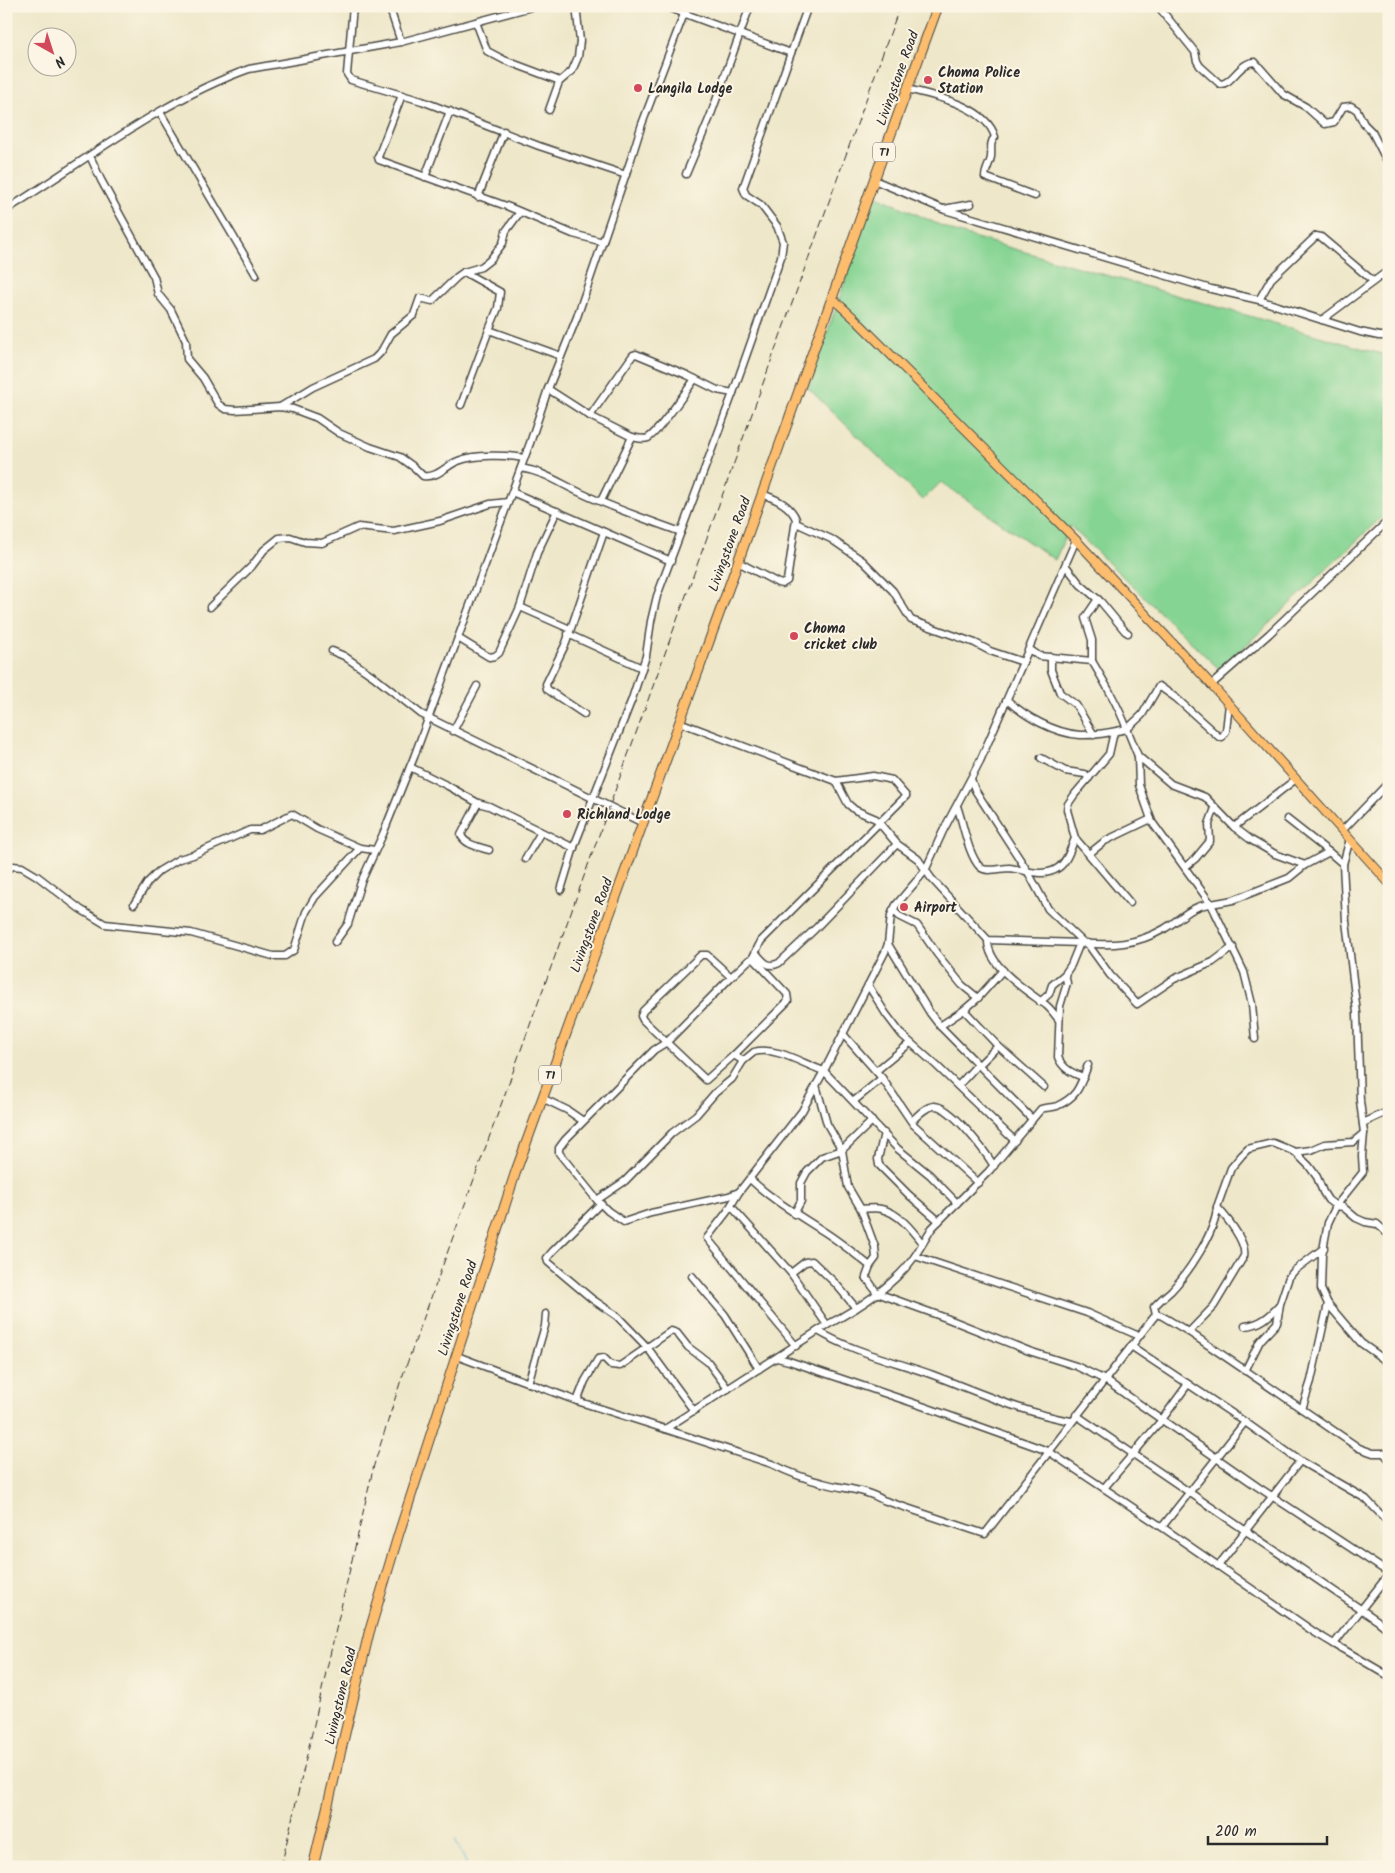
<svg xmlns="http://www.w3.org/2000/svg" width="1395" height="1873" font-family="Kalam,sans-serif">
<style>
.green{fill:#85d493;stroke:#58805f}
.lines{fill:none;stroke-linecap:round;stroke-linejoin:round}
.stream{stroke:#56b3d4;stroke-width:1}
.minor-casing{stroke:#484743;stroke-width:9}
.major-casing{stroke:#484743;stroke-width:10}
.highway-casing{stroke:#484743;stroke-width:11}
.minor{stroke:#fff;stroke-width:6}
.major{stroke:#fcbd6e;stroke-width:8}
.highway{stroke:#fcbd6e;stroke-width:9}
.rail{stroke:#2b2b2b;stroke-width:1;stroke-dasharray:8 4;stroke-linecap:butt}
.poi-dot{fill:#d1495b;stroke:#fcf5e5;stroke-width:2}
.labels{text-anchor:middle;stroke-width:4;stroke-linejoin:round;paint-order:stroke}
.shield{fill:#fcf5e5;stroke:#6a6863;stroke-width:1}
.shield-label{font-size:12px;font-weight:bold;fill:#2b2b2b}
.poi-label{font-size:14px;font-weight:bold;fill:#2b2b2b;stroke:#fcf5e5;text-anchor:start}
.street-label{font-size:14px;fill:#2b2b2b;stroke:#fcf5e5}
</style>
<rect width="100%" height="100%" fill="#fcf5e5"/>
<filter id="ink" filterUnits="userSpaceOnUse"><feTurbulence type="fractalNoise" baseFrequency=".02" numOctaves="2"/><feDisplacementMap in="SourceGraphic" scale="10" xChannelSelector="R" yChannelSelector="G"/><feConvolveMatrix kernelMatrix="1 2 1 2 8 2 1 2 1" color-interpolation-filters="sRGB"/></filter>
<filter id="wash" filterUnits="userSpaceOnUse"><feTurbulence type="fractalNoise" baseFrequency=".0096" numOctaves="4" result="noise"/><feDisplacementMap in="SourceGraphic" scale="20" xChannelSelector="R" yChannelSelector="G"/><feGaussianBlur stdDeviation="1.12" result="paint"/><feColorMatrix in="noise" values="0 0 0 0 0 0 0 0 0 0 0 0 0 0 0 0 0 1.4 0 .05"/><feComposite in="paint" operator="in"/></filter>
<g filter="url(#wash)">
<rect width="100%" height="100%" fill="#eee7c9"/>
<polygon class="green" points="875,195 955,232 1389,356 1389,415 1385,514 1220,670 1070,526 1055,560 941,482 923,500 808,388"/>
<g class="lines">
<polyline class="stream" points="455,1839 468,1867"/>
</g>
</g>
<g filter="url(#ink)">
<g class="lines">
<defs>
<g id="minor">
<polyline points="353,6 347,74 351,80 422,101 539,146 626,175"/>
<polyline points="389,6 401,42"/>
<polyline points="664,6 791,53 808,6"/>
<path d="M 1158,6 L 1195,52 L 1197,61 L 1200,66 L 1220,84 C 1232,85 1239,62 1255,62 L 1283,94 L 1306,107 L 1325,124 L 1334,122 L 1343,107 L 1351,106 L 1357,110 L 1364,124 L 1372,132 L 1389,165"/>
<polyline points="476,22 487,51 504,60 560,81"/>
<path d="M 907,89 C 935,96 986,106 995,137 C 989,143 992,149 991,157 C 990,164 985,170 985,177 L 1035,196"/>
<polyline points="402,95 378,157 379,160 509,207 573,234 603,242"/>
<polyline points="549,110 559,82 572,71 578,57 580,41 576,6"/>
<polyline points="160,112 256,275"/>
<path d="M 90,156 L 101,180 L 154,277 L 158,294 L 171,310 L 186,341 L 187,359 L 203,378 L 218,404 L 225,409 L 235,410 L 280,407 L 293,409 L 317,418 L 339,433 L 370,447 L 400,457 L 415,468 L 423,476 C 438,478 445,466 458,461 C 475,454 507,455 524,458"/>
<polyline points="686,174 710,117 750,6"/>
<polyline points="425,177 450,111"/>
<polyline points="874,180 945,210 1211,289 1259,300 1360,332 1379,336 1389,336"/>
<polyline points="478,197 504,131"/>
<polyline points="944,209 971,204"/>
<path d="M 6,210 C 85,161 162,100 249,69 L 401,42 L 535,6"/>
<polyline points="464,272 500,292 498,308 489,330"/>
<polyline points="1259,300 1271,279 1316,236 1321,237 1373,281"/>
<polyline points="1322,320 1389,270"/>
<polyline points="548,389 590,416 632,437 601,501"/>
<polyline points="461,405 489,330 561,356"/>
<polyline points="280,407 313,387 374,359 381,352 391,334 414,315 420,298 432,301 457,277 464,272 481,267 490,260 503,243 506,231 520,212"/>
<polyline points="590,416 633,355 636,354 687,375 717,390 733,393"/>
<path d="M 632,437 C 637,438 643,440 648,438 C 659,432 686,391 695,379"/>
<path d="M 521,468 C 545,472 559,483 581,493 C 613,508 647,520 681,532"/>
<polyline points="512,492 671,561"/>
<polyline points="796,523 831,539 863,561 893,591 911,620 975,643 990,651 1023,662"/>
<path d="M 738,562 L 778,583 L 782,584 L 787,581 L 796,519 C 790,504 775,499 762,494"/>
<polyline points="1066,566 1080,584 1101,602 1125,631 1128,633"/>
<polyline points="210,607 252,566 264,550 279,538 290,537 305,542 322,543 358,527 394,531 440,521 490,504 508,502"/>
<polyline points="520,607 570,629"/>
<polyline points="568,634 642,668"/>
<polyline points="458,638 489,657 495,656 499,653 520,607 537,553 557,511"/>
<path d="M 1029,649 L 1039,656 L 1092,661 C 1105,683 1118,705 1127,729 L 1142,715 L 1159,686 L 1176,698 L 1219,737 L 1222,737 L 1226,731 L 1229,704"/>
<polyline points="332,651 344,656 373,676 421,714 643,823"/>
<polyline points="1051,657 1051,670 1060,693 1076,705 1094,735"/>
<polyline points="1092,661 1092,640 1085,618 1098,599"/>
<polyline points="1211,685 1269,634 1389,520"/>
<path d="M 1007,700 C 1026,717 1054,733 1080,735 C 1096,736 1112,732 1127,729 L 1138,756"/>
<polyline points="584,714 551,692 547,689 546,684 566,643 604,532"/>
<polyline points="679,722 836,781 873,776 892,780 906,796 761,941 752,959"/>
<polyline points="453,731 477,686"/>
<polyline points="1114,732 1109,754 1075,794 1068,804 1067,810 1075,838 1130,903"/>
<polyline points="1041,758 1065,771 1085,774 1089,778"/>
<polyline points="410,767 448,786 478,803 489,806 574,848"/>
<polyline points="971,779 975,790 1028,872 1048,909 1084,943"/>
<path d="M 836,781 L 848,804 L 855,810 L 876,819 L 897,844 L 918,859 L 931,878 L 988,940 L 1080,943 L 1071,965 L 1065,974 L 1067,983 L 1060,1006 L 1058,1057 C 1062,1068 1073,1074 1084,1077"/>
<path d="M 478,803 L 461,835 C 465,845 480,847 489,850"/>
<path d="M 957,806 C 963,822 968,855 980,867 C 986,873 1001,868 1009,868 C 1025,870 1044,878 1058,868 C 1067,862 1071,848 1075,838"/>
<polyline points="1287,819 1329,852"/>
<polyline points="1234,827 1296,779"/>
<polyline points="1342,831 1389,782"/>
<polyline points="1350,839 1343,864 1346,921 1357,1013 1360,1101 1364,1133 1362,1156 1363,1172 1336,1206 1328,1223 1322,1255 1321,1289 1328,1304 1361,1343 1389,1363"/>
<polyline points="1090,853 1105,841 1151,819"/>
<polyline points="525,859 541,832"/>
<polyline points="1185,867 1195,859 1210,841 1209,824 1215,808"/>
<polyline points="6,869 13,866 22,867 37,876 80,909 105,924 191,933 273,956 285,956 294,950 306,912 315,897 360,848"/>
<polyline points="561,890 575,844 632,699 646,656 651,621 657,596 733,393 781,257 783,242 777,226 761,205 746,195 743,188 791,53"/>
<polyline points="134,904 148,882 159,871 179,859 193,855 250,830 260,830 292,814 317,829 360,848 375,850"/>
<polyline points="893,910 899,916 917,925 937,954 962,985 978,998"/>
<path d="M 988,940 C 987,966 1027,991 1046,1005 C 1051,1009 1055,1015 1059,1020"/>
<polyline points="335,942 348,924 361,882 383,834 414,757 530,443 548,389 577,317 631,159 642,124 687,6"/>
<path d="M 1080,943 C 1112,946 1136,945 1164,929 C 1180,920 1191,905 1211,904 L 1152,822 L 1139,785 L 1138,756 L 1171,784 L 1205,797 L 1234,827 L 1251,840 L 1275,854 L 1305,865"/>
<polyline points="1087,943 1110,975 1137,1004 1174,979 1213,962 1233,947"/>
<polyline points="888,944 930,1013 940,1026 964,1010"/>
<path d="M 756,953 C 763,961 768,969 779,963 L 815,929 L 897,844"/>
<polyline points="1003,970 978,998 964,1010 998,1046 1044,1087"/>
<polyline points="731,977 749,960 754,959 787,994 788,1001 734,1055 706,1080 643,1020 641,1016 643,1011 701,955 707,955 731,977 667,1042 654,1050 565,1140 559,1148 559,1153 597,1200 625,1181 672,1133 696,1115 715,1093 732,1079 743,1061"/>
<polyline points="868,985 886,1014 902,1035 937,1066 1015,1141"/>
<polyline points="1040,1002 1049,994 1052,985 1065,974"/>
<polyline points="940,1026 1032,1119"/>
<polyline points="843,1034 882,1078 913,1124 978,1183"/>
<polyline points="1255,1039 1252,1004 1244,972 1211,904 1233,900 1289,878 1305,865 1329,852 1343,864"/>
<path d="M 734,1055 L 743,1061 L 754,1052 C 776,1046 803,1064 824,1071 L 898,1149 L 930,1175 L 957,1203"/>
<polyline points="979,1065 998,1046"/>
<path d="M 1088,1065 C 1080,1085 1079,1096 1057,1106 C 1052,1108 1046,1107 1041,1109 L 989,1171 L 932,1228 L 915,1256 L 1087,1313 L 1139,1336"/>
<polyline points="876,1071 910,1043"/>
<polyline points="816,1085 827,1124 842,1150 872,1121"/>
<polyline points="958,1086 978,1064"/>
<polyline points="542,1098 567,1110 583,1121"/>
<polyline points="854,1101 882,1078"/>
<path d="M 912,1121 C 918,1115 925,1107 934,1106 C 951,1105 986,1153 994,1166"/>
<polyline points="1363,1123 1389,1111"/>
<polyline points="884,1133 878,1159 879,1165 909,1195 939,1221"/>
<polyline points="1295,1152 1311,1150 1325,1144 1353,1142 1364,1133"/>
<path d="M 750,1179 C 772,1200 797,1214 823,1231 C 839,1241 855,1254 870,1266"/>
<polyline points="739,1192 727,1212 707,1238 796,1346"/>
<polyline points="597,1200 608,1211 624,1222 651,1213 729,1196 739,1192 802,1111 824,1071 885,952 888,944 891,915 896,905 925,871 943,831 980,761 1076,540"/>
<polyline points="600,1204 553,1251 547,1258 548,1262 592,1299 617,1316 647,1347 694,1411"/>
<polyline points="731,1206 791,1273 827,1325"/>
<path d="M 861,1209 C 867,1209 875,1207 881,1209 C 898,1212 912,1230 922,1243"/>
<polyline points="794,1214 801,1201 801,1183 807,1172 822,1157 842,1150 848,1187 861,1209 875,1247 876,1258 870,1266 866,1277 877,1293 946,1318 1029,1351 1076,1366 1105,1380 1258,1487 1389,1573"/>
<polyline points="791,1273 805,1262 812,1261 836,1284 856,1308"/>
<polyline points="692,1276 725,1315 759,1369"/>
<polyline points="1156,1314 1162,1316 1189,1332 1359,1448 1373,1453 1384,1453 1389,1459"/>
<path d="M 1245,1326 C 1260,1325 1270,1316 1279,1306"/>
<path d="M 818,1331 C 853,1352 894,1361 933,1375 C 978,1392 1024,1413 1071,1421"/>
<path d="M 1189,1332 L 1214,1306 L 1244,1256 C 1247,1242 1226,1217 1217,1207 L 1231,1168 L 1242,1155 L 1248,1149 L 1273,1143 L 1295,1152 L 1309,1166 L 1317,1177 L 1323,1192 L 1328,1200 L 1336,1206 L 1343,1207 L 1356,1218 L 1365,1222 L 1377,1224 L 1389,1235"/>
<polyline points="1131,1346 1245,1422 1300,1461 1366,1499 1389,1523"/>
<path d="M 457,1356 L 577,1401 L 665,1429 L 827,1325 C 859,1308 894,1286 915,1256"/>
<polyline points="777,1358 789,1361 928,1408 1048,1451 1162,1527 1314,1632 1334,1644"/>
<polyline points="1245,1371 1260,1341 1277,1323 1280,1304 1289,1277 1295,1270 1324,1248"/>
<polyline points="528,1383 545,1326 546,1314"/>
<polyline points="577,1401 585,1381 598,1359 604,1358 611,1365 620,1366 671,1331 677,1333 688,1347 708,1362 728,1389"/>
<polyline points="1302,1409 1311,1381 1328,1304"/>
<polyline points="1076,1415 1378,1621 1389,1630"/>
<path d="M 665,1429 L 772,1464 C 788,1472 806,1479 823,1483 C 844,1489 865,1489 883,1500 L 985,1534 L 1154,1317 L 1156,1314 L 1154,1307 C 1159,1301 1165,1296 1171,1291 C 1188,1273 1216,1232 1217,1207"/>
<polyline points="1104,1488 1161,1421 1188,1384"/>
<polyline points="1162,1527 1245,1422"/>
<polyline points="1218,1566 1300,1461"/>
<polyline points="1389,1574 1334,1644 1389,1676"/>
</g>
<polyline id="major" points="833,299 854,318 1076,540 1209,682 1389,883"/>
<polyline id="highway" points="313,1867 369,1633 399,1533 516,1171 738,562 874,180 938,6"/>
</defs>
<use href="#minor" class="minor-casing"/>
<use href="#major" class="major-casing"/>
<use href="#highway" class="highway-casing"/>
<use href="#minor" class="minor"/>
<use href="#major" class="major"/>
<use href="#highway" class="highway"/>
<polyline class="rail" points="281,1867 374,1465 400,1383 900,6"/>
</g>
</g>
<g class="poi-dot">
<circle cx="928" cy="80" r="5"/>
<circle cx="638" cy="88" r="5"/>
<circle cx="794" cy="636" r="5"/>
<circle cx="567" cy="814" r="5"/>
<circle cx="904" cy="907" r="5"/>
</g>
<g class="labels">
<g class="shield">
<rect x="873" y="142.5" width="22" height="19" rx="4"/>
<rect x="539" y="1065.5" width="22" height="19" rx="4"/>
</g>
<g class="shield-label">
<text x="884" y="156">T1</text>
<text x="550" y="1079">T1</text>
</g>
<g class="poi-label">
<text x="938" y="77">Choma Police<tspan x="938" dy="16">Station</tspan></text>
<text x="648" y="93">Langila Lodge</text>
<text x="804" y="633">Choma<tspan x="804" dy="16">cricket club</tspan></text>
<text x="577" y="819">Richland Lodge</text>
<text x="914" y="912">Airport</text>
</g>
<g class="street-label">
<text transform="translate(897 78) rotate(-70)" y="5">Livingstone Road</text>
<text transform="translate(729 544) rotate(-70)" y="5">Livingstone Road</text>
<text transform="translate(591 925) rotate(-70)" y="5">Livingstone Road</text>
<text transform="translate(457 1308) rotate(-72)" y="5">Livingstone Road</text>
<text transform="translate(340 1696) rotate(-77)" y="5">Livingstone Road</text>
</g>
</g>
<rect width="1395" height="1873" fill="none" stroke="#fcf5e5" stroke-width="25"/>
<g transform="translate(52 52) rotate(141)"><circle r="24" fill="#fcf5e5" stroke="#a8a49b"/>
<path d="M0-4L9 19L0 12L-9 19Z" fill="#d1495b"/>
<text y="-8" font-size="14" font-weight="bold" text-anchor="middle" fill="#2b2b2b">N</text>
</g>
<path d="M1208 1836v8h119v-8" fill="none" stroke="#2b2b2b" stroke-width="2.5"/>
<text x="1215" y="1836" font-size="15" fill="#2b2b2b" stroke="#fcf5e5" stroke-width="4" paint-order="stroke">200 m</text>
</svg>
